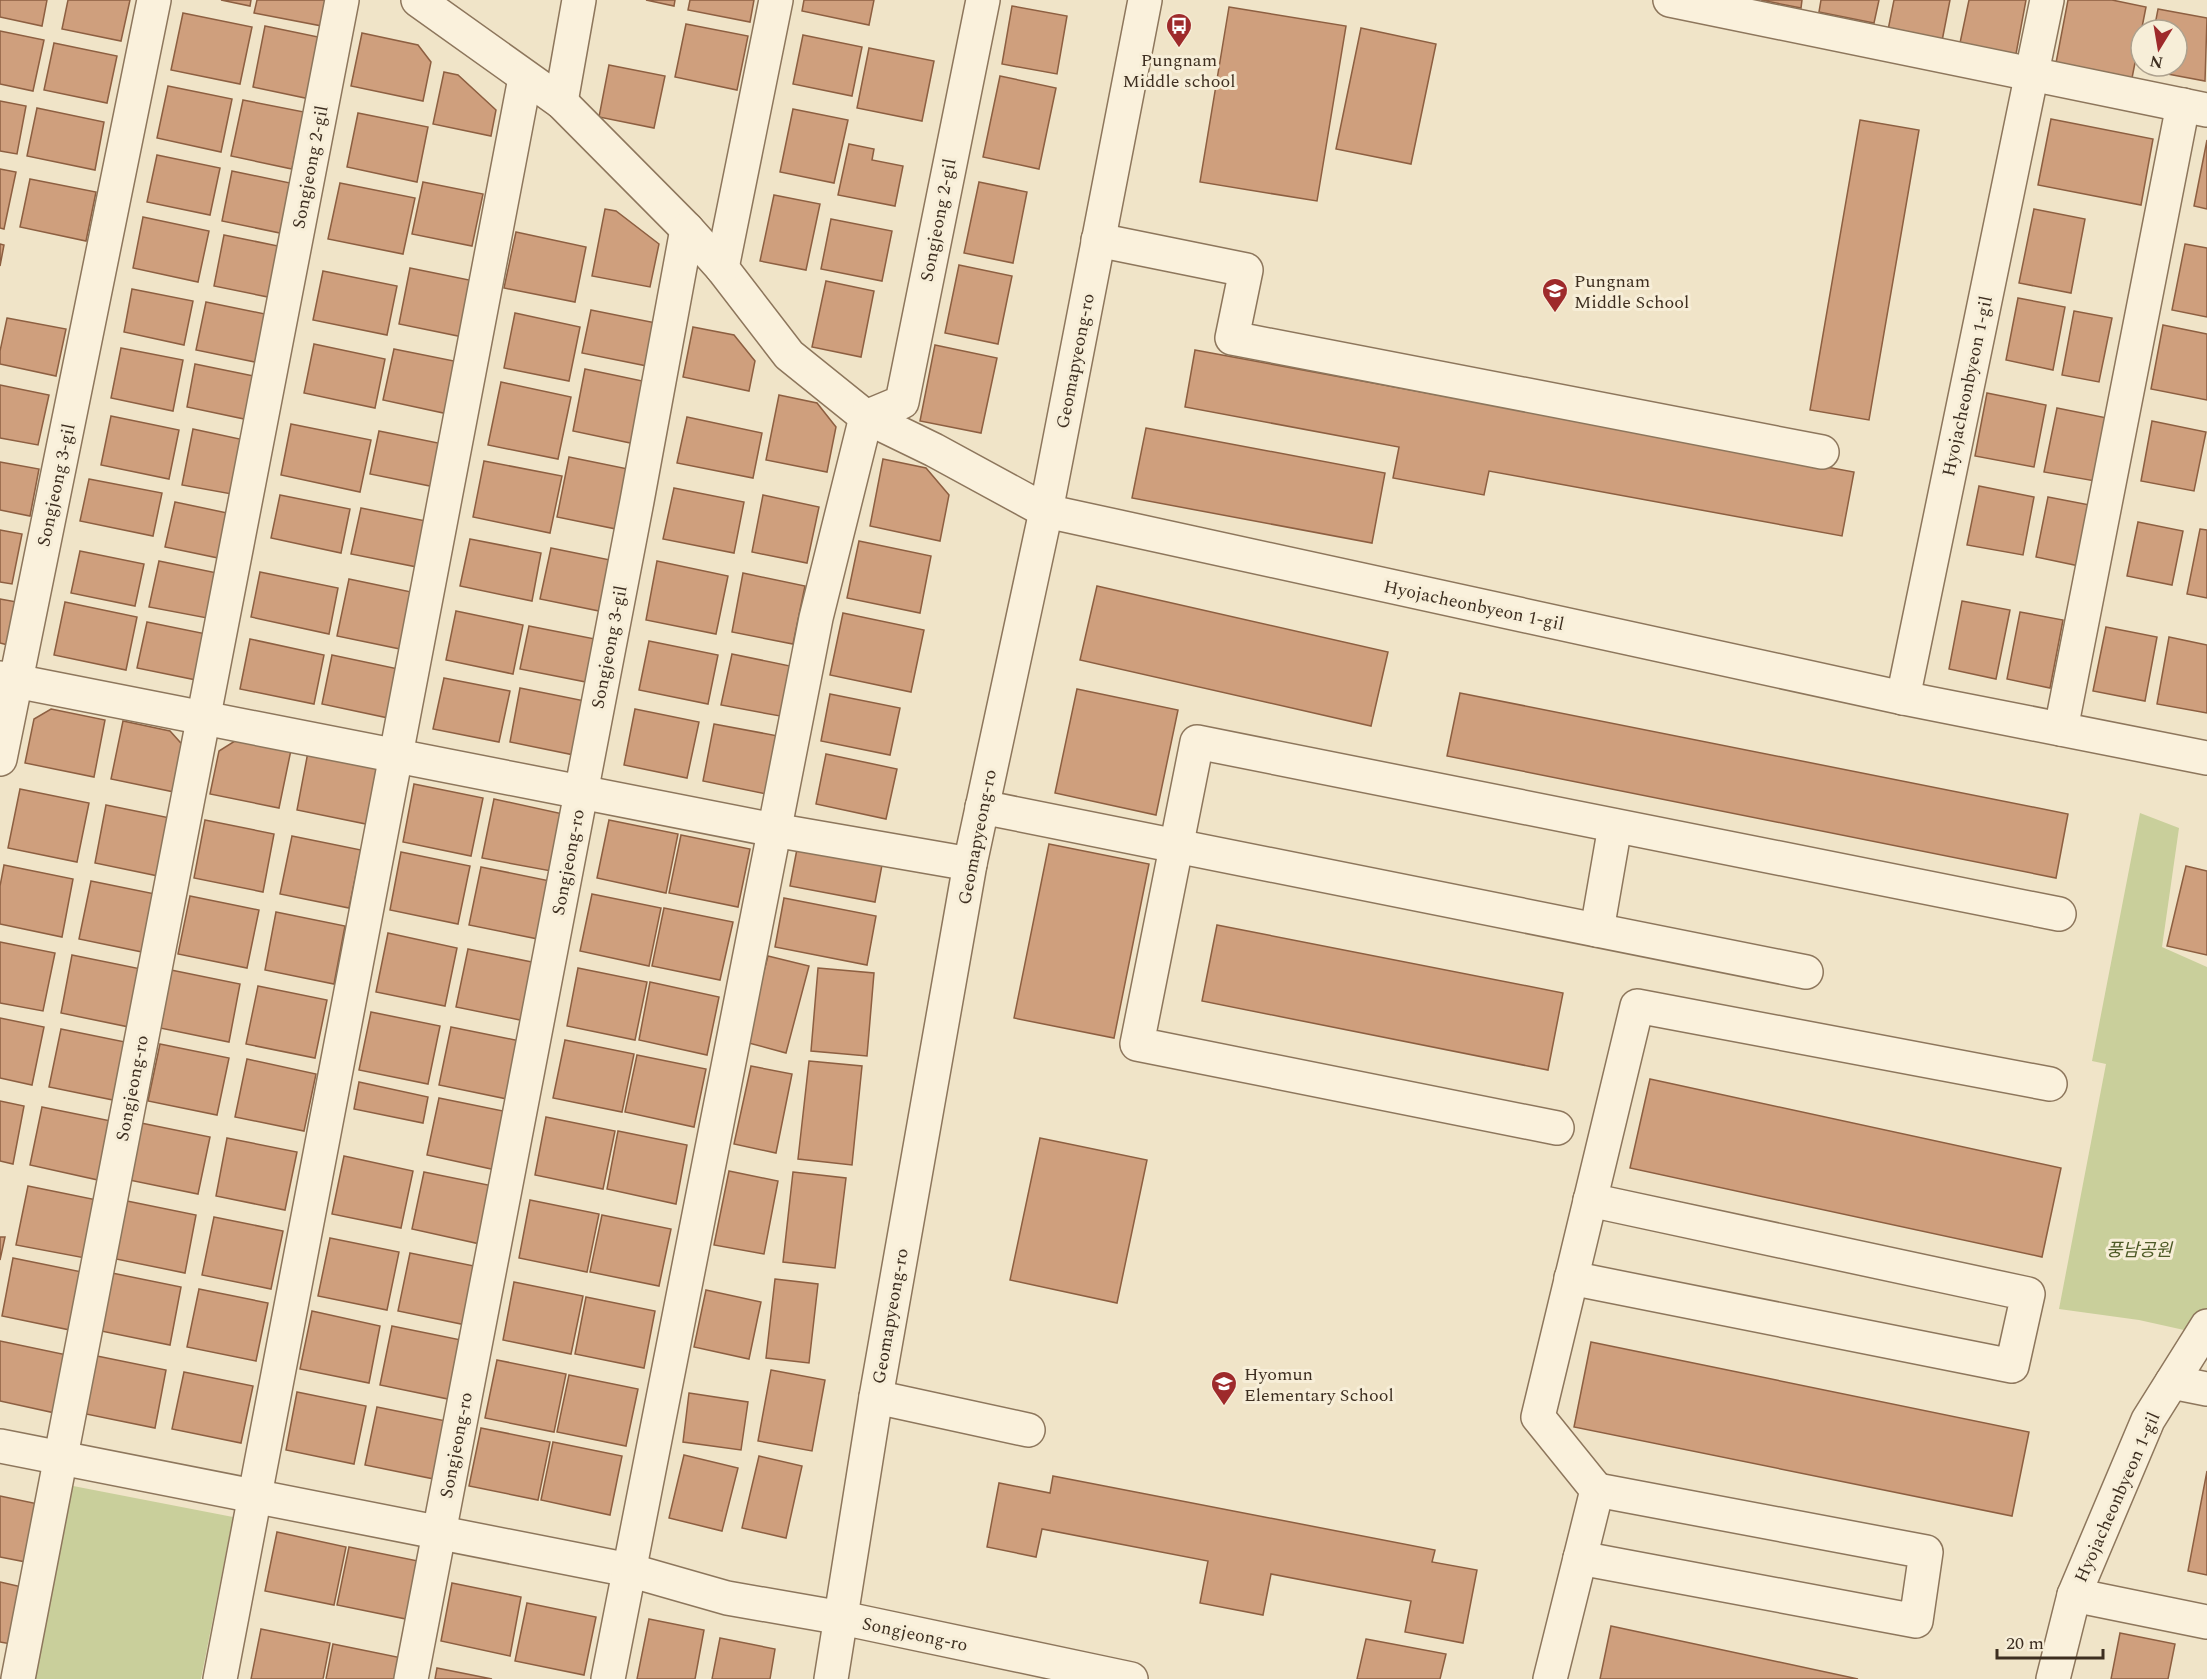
<svg xmlns="http://www.w3.org/2000/svg" width="2207" height="1679" font-family="Spectral,'Noto Sans KR',serif">
<style>
.green{fill:#c9cf9b}
.building{fill:#cf9f7d;stroke:#8d5f41;stroke-width:1.5}
.lines{fill:none;stroke-linecap:round;stroke-linejoin:round}
.minor-casing{stroke:#8d765c;stroke-width:36}
.minor{stroke:#faf1dc;stroke-width:33}
.labels{text-anchor:middle;stroke-width:6;stroke-linejoin:round;paint-order:stroke}
.poi-label{font-size:18px;fill:#3d2e20;stroke:#f7eed8;text-anchor:start}
.street-label{font-size:18px;fill:#3d2e20;stroke:#f7eed8}
.park-label{font-size:18px;font-style:italic;fill:#4d5a26;stroke:#f7eed8}
</style>
<rect width="100%" height="100%" fill="#f0e4c8"/>
<g class="green">
<polygon points="2140,813 2179,828 2162,947 2207,967 2207,1326 2202,1334 2139,1320 2059,1309 2106,1064 2092,1061"/>
<polygon points="68,1485 233,1517 201,1679 31,1679"/>
</g>
<g class="building">
<polygon points="0,0 47,0 42,26 0,17"/>
<polygon points="68,0 130,0 121,41 62,29"/>
<polygon points="221,0 251,0 250,6"/>
<polygon points="257,0 327,0 322,26 254,13"/>
<polygon points="646,0 675,0 674,6"/>
<polygon points="690,0 754,0 750,22 688,10"/>
<polygon points="804,0 874,0 869,25 802,11"/>
<polygon points="1761,0 1802,0 1801,8"/>
<polygon points="1821,0 1879,0 1874,23 1819,12"/>
<polygon points="1894,0 1950,0 1942,41 1888,30"/>
<polygon points="1969,0 2026,0 2016,54 1960,43"/>
<polygon points="2068,0 2112,0 2146,7 2132,78 2056,63"/>
<polygon points="1012,6 1067,16 1057,74 1002,64"/>
<polygon points="1229,7 1346,26 1317,201 1200,182"/>
<polygon points="2158,9 2207,18 2205,81 2146,70 2147,66 2177,66 2177,30 2154,30"/>
<polygon points="183,13 252,27 240,84 171,70"/>
<polygon points="686,24 748,36 737,90 675,77"/>
<polygon points="265,26 323,38 310,99 253,87"/>
<polygon points="1361,28 1436,44 1411,164 1336,149"/>
<polygon points="0,31 44,40 33,91 0,84"/>
<polygon points="362,33 418,45 431,62 423,101 351,86"/>
<polygon points="803,35 862,47 852,96 793,84"/>
<polygon points="54,43 117,56 107,103 44,90"/>
<polygon points="869,48 934,61 922,121 857,108"/>
<polygon points="609,65 665,76 654,128 599,117"/>
<polygon points="444,72 458,75 496,110 491,136 433,124"/>
<polygon points="1000,76 1056,88 1039,169 983,157"/>
<polygon points="168,86 232,99 221,152 157,138"/>
<polygon points="243,100 304,112 292,169 231,156"/>
<polygon points="0,101 26,106 17,154 0,151"/>
<polygon points="37,108 104,122 95,170 27,156"/>
<polygon points="793,109 848,120 834,183 780,172"/>
<polygon points="358,113 428,127 417,182 347,167"/>
<polygon points="2051,119 2153,139 2141,205 2038,185"/>
<polygon points="1860,120 1919,130 1869,420 1810,410"/>
<polygon points="2207,140 2207,209 2194,206"/>
<polygon points="849,144 874,149 872,160 903,166 895,206 838,195"/>
<polygon points="157,155 220,168 210,215 147,202"/>
<polygon points="0,169 16,172 4,229 0,228"/>
<polygon points="232,171 290,183 280,233 222,221"/>
<polygon points="30,179 96,192 86,241 20,227"/>
<polygon points="423,182 483,194 472,246 412,234"/>
<polygon points="979,182 1027,192 1013,263 964,253"/>
<polygon points="340,183 415,198 403,254 328,239"/>
<polygon points="774,195 820,204 806,270 760,261"/>
<polygon points="605,209 616,211 659,244 650,287 592,276"/>
<polygon points="2034,209 2085,219 2071,293 2019,283"/>
<polygon points="143,217 209,231 198,282 133,268"/>
<polygon points="831,219 892,231 882,281 821,269"/>
<polygon points="516,232 586,247 575,302 504,288"/>
<polygon points="224,235 278,246 268,297 214,286"/>
<polygon points="0,244 4,245 0,266"/>
<polygon points="2185,244 2207,248 2207,317 2172,310"/>
<polygon points="959,265 1012,276 998,344 945,333"/>
<polygon points="410,268 474,281 463,337 399,324"/>
<polygon points="323,271 397,286 387,335 313,320"/>
<polygon points="826,281 874,291 861,357 812,347"/>
<polygon points="132,289 193,301 184,345 124,332"/>
<polygon points="2018,298 2065,307 2053,370 2006,360"/>
<polygon points="206,302 265,314 255,362 196,350"/>
<polygon points="591,310 666,325 657,368 582,353"/>
<polygon points="2074,311 2112,318 2099,382 2062,375"/>
<polygon points="515,313 580,327 569,381 504,368"/>
<polygon points="7,318 66,329 56,376 0,364 0,351"/>
<polygon points="2163,325 2207,334 2207,400 2151,389"/>
<polygon points="693,327 734,335 755,361 749,391 683,377"/>
<polygon points="314,344 385,359 375,408 304,393"/>
<polygon points="935,345 997,358 981,433 920,421"/>
<polygon points="121,348 183,360 173,411 111,398"/>
<polygon points="394,349 459,362 448,414 383,400"/>
<polygon points="1195,350 1854,472 1842,536 1489,471 1484,495 1393,478 1399,447 1185,407"/>
<polygon points="195,364 258,377 249,420 187,407"/>
<polygon points="585,369 652,383 640,445 573,431"/>
<polygon points="501,382 571,397 558,459 488,445"/>
<polygon points="0,385 49,395 38,445 0,438"/>
<polygon points="1987,393 2046,405 2034,467 1975,456"/>
<polygon points="779,395 817,403 836,427 827,472 766,460"/>
<polygon points="2057,408 2107,418 2095,481 2044,472"/>
<polygon points="111,416 179,430 169,479 101,465"/>
<polygon points="687,417 762,433 753,478 677,463"/>
<polygon points="2152,421 2206,432 2194,491 2141,481"/>
<polygon points="291,424 371,440 360,492 281,475"/>
<polygon points="1146,428 1385,473 1372,543 1132,498"/>
<polygon points="193,429 249,441 237,495 182,485"/>
<polygon points="379,431 443,444 435,487 370,474"/>
<polygon points="569,457 628,469 616,529 557,517"/>
<polygon points="883,459 926,468 949,495 940,541 870,526"/>
<polygon points="484,461 562,476 550,533 473,517"/>
<polygon points="0,462 39,469 30,516 0,510"/>
<polygon points="89,479 162,493 153,536 80,521"/>
<polygon points="1979,486 2034,497 2023,555 1967,545"/>
<polygon points="674,488 744,502 734,553 663,539"/>
<polygon points="280,495 350,509 341,553 271,538"/>
<polygon points="763,495 819,507 807,563 752,552"/>
<polygon points="2048,497 2095,506 2084,567 2036,557"/>
<polygon points="175,502 232,514 223,559 165,547"/>
<polygon points="361,508 426,521 417,567 351,554"/>
<polygon points="2138,522 2183,531 2172,585 2127,576"/>
<polygon points="2200,529 2207,530 2207,598 2187,594"/>
<polygon points="0,530 22,534 12,584 0,582"/>
<polygon points="470,539 541,553 532,601 460,586"/>
<polygon points="859,541 931,556 920,613 847,598"/>
<polygon points="551,548 615,561 604,612 540,599"/>
<polygon points="80,551 144,564 135,606 71,593"/>
<polygon points="159,561 217,573 207,618 149,607"/>
<polygon points="657,561 728,576 716,634 646,620"/>
<polygon points="260,572 338,588 329,634 251,617"/>
<polygon points="743,573 805,586 793,644 732,632"/>
<polygon points="349,579 416,593 405,650 337,636"/>
<polygon points="1097,586 1388,652 1371,726 1080,660"/>
<polygon points="0,599 17,602 8,645 0,643"/>
<polygon points="1962,601 2010,610 1996,679 1949,669"/>
<polygon points="65,602 137,617 126,670 54,655"/>
<polygon points="456,611 523,625 513,674 446,660"/>
<polygon points="2020,612 2063,620 2050,688 2007,679"/>
<polygon points="843,613 924,630 911,692 830,675"/>
<polygon points="147,622 216,636 206,682 137,668"/>
<polygon points="529,626 600,640 591,683 520,669"/>
<polygon points="2106,627 2157,637 2145,701 2093,691"/>
<polygon points="2169,637 2207,645 2207,713 2157,704"/>
<polygon points="250,639 324,655 314,704 240,689"/>
<polygon points="649,641 718,655 708,704 639,690"/>
<polygon points="732,654 790,666 780,716 721,705"/>
<polygon points="332,655 403,670 393,719 322,704"/>
<polygon points="444,678 510,691 499,742 433,729"/>
<polygon points="520,688 585,701 574,755 510,742"/>
<polygon points="1077,689 1178,710 1156,815 1055,793"/>
<polygon points="1460,693 2068,814 2056,878 1447,756"/>
<polygon points="830,694 900,708 890,755 821,741"/>
<polygon points="51,709 105,720 94,777 25,763 34,719"/>
<polygon points="635,709 699,722 687,778 624,765"/>
<polygon points="123,721 170,731 188,751 179,793 111,779"/>
<polygon points="714,724 778,736 766,794 703,781"/>
<polygon points="238,739 291,750 279,808 210,794 219,751"/>
<polygon points="308,752 377,766 366,824 297,810"/>
<polygon points="826,754 897,769 886,819 816,804"/>
<polygon points="414,784 483,798 471,856 403,842"/>
<polygon points="20,789 89,803 77,862 8,848"/>
<polygon points="494,799 563,814 551,871 482,858"/>
<polygon points="106,805 175,819 163,877 95,863"/>
<polygon points="205,820 274,834 263,892 194,878"/>
<polygon points="609,820 678,834 666,893 597,878"/>
<polygon points="681,835 750,849 738,907 669,893"/>
<polygon points="292,836 361,850 349,908 280,894"/>
<polygon points="1049,844 1149,864 1114,1038 1014,1018"/>
<polygon points="797,849 882,865 875,902 790,886"/>
<polygon points="401,852 470,866 458,924 390,910"/>
<polygon points="4,865 73,879 62,937 0,924 0,886"/>
<polygon points="2186,866 2207,871 2207,955 2167,946"/>
<polygon points="481,867 550,881 538,939 469,925"/>
<polygon points="91,881 160,895 147,953 79,939"/>
<polygon points="592,894 661,908 649,966 580,951"/>
<polygon points="190,896 259,910 247,968 178,954"/>
<polygon points="784,898 876,916 867,965 775,947"/>
<polygon points="664,908 733,922 720,980 652,966"/>
<polygon points="276,912 345,926 334,984 265,970"/>
<polygon points="1217,925 1563,993 1548,1070 1202,1001"/>
<polygon points="388,933 457,948 445,1006 376,992"/>
<polygon points="0,942 55,953 43,1011 0,1003"/>
<polygon points="468,949 537,963 525,1021 456,1007"/>
<polygon points="72,955 141,969 129,1027 61,1013"/>
<polygon points="768,956 809,966 786,1053 745,1042"/>
<polygon points="578,968 647,982 635,1040 567,1026"/>
<polygon points="818,968 874,973 867,1056 811,1051"/>
<polygon points="171,970 240,984 229,1042 160,1028"/>
<polygon points="650,982 719,997 707,1055 639,1040"/>
<polygon points="258,986 327,1000 315,1058 246,1044"/>
<polygon points="371,1012 440,1026 428,1084 359,1070"/>
<polygon points="0,1018 44,1027 32,1085 0,1078"/>
<polygon points="451,1027 520,1041 507,1099 439,1085"/>
<polygon points="61,1029 130,1043 118,1101 49,1087"/>
<polygon points="565,1040 634,1054 622,1112 553,1098"/>
<polygon points="160,1044 229,1058 217,1115 148,1101"/>
<polygon points="637,1055 706,1069 694,1127 625,1112"/>
<polygon points="247,1059 316,1074 304,1131 235,1117"/>
<polygon points="809,1061 862,1066 852,1165 798,1159"/>
<polygon points="751,1066 792,1074 776,1153 734,1144"/>
<polygon points="1650,1079 2061,1168 2042,1257 1630,1168"/>
<polygon points="359,1082 428,1097 423,1123 354,1109"/>
<polygon points="439,1098 508,1112 496,1170 427,1155"/>
<polygon points="0,1101 24,1106 13,1164 0,1161"/>
<polygon points="42,1107 111,1121 98,1180 30,1165"/>
<polygon points="546,1117 615,1131 603,1189 535,1175"/>
<polygon points="141,1123 210,1137 198,1194 129,1180"/>
<polygon points="618,1131 687,1145 676,1204 607,1189"/>
<polygon points="227,1138 297,1152 285,1210 216,1196"/>
<polygon points="1040,1138 1147,1160 1117,1303 1010,1280"/>
<polygon points="344,1156 413,1171 401,1228 332,1214"/>
<polygon points="729,1171 778,1181 764,1254 714,1245"/>
<polygon points="424,1172 493,1186 480,1244 412,1229"/>
<polygon points="793,1172 846,1178 835,1268 783,1262"/>
<polygon points="28,1186 97,1200 85,1258 16,1245"/>
<polygon points="530,1200 599,1214 587,1272 519,1258"/>
<polygon points="127,1201 196,1215 185,1273 116,1259"/>
<polygon points="602,1215 671,1229 659,1286 590,1272"/>
<polygon points="214,1217 283,1231 271,1289 202,1275"/>
<polygon points="0,1237 5,1237 0,1260"/>
<polygon points="330,1238 399,1252 387,1310 318,1296"/>
<polygon points="410,1253 479,1267 466,1325 398,1311"/>
<polygon points="13,1258 82,1272 70,1330 2,1316"/>
<polygon points="112,1273 181,1287 170,1345 101,1331"/>
<polygon points="775,1279 818,1284 809,1363 766,1358"/>
<polygon points="514,1282 583,1296 571,1354 503,1340"/>
<polygon points="199,1289 268,1303 256,1361 187,1347"/>
<polygon points="706,1290 761,1302 749,1359 694,1347"/>
<polygon points="586,1297 655,1311 644,1368 575,1354"/>
<polygon points="312,1311 380,1326 369,1383 300,1369"/>
<polygon points="392,1326 461,1340 448,1399 380,1385"/>
<polygon points="0,1341 67,1355 55,1413 0,1401"/>
<polygon points="1591,1342 2029,1432 2012,1516 1574,1427"/>
<polygon points="97,1356 166,1370 155,1428 86,1414"/>
<polygon points="497,1360 566,1374 554,1432 485,1418"/>
<polygon points="771,1370 825,1380 812,1451 758,1441"/>
<polygon points="184,1372 253,1386 241,1443 172,1429"/>
<polygon points="569,1375 638,1389 626,1446 557,1432"/>
<polygon points="297,1392 366,1406 354,1464 286,1450"/>
<polygon points="689,1393 748,1402 741,1450 683,1442"/>
<polygon points="377,1407 446,1421 434,1479 365,1465"/>
<polygon points="481,1428 550,1442 538,1500 469,1486"/>
<polygon points="553,1442 622,1456 610,1515 541,1500"/>
<polygon points="684,1455 738,1468 722,1531 669,1518"/>
<polygon points="759,1456 802,1466 786,1538 742,1528"/>
<polygon points="2207,1471 2207,1575 2188,1571"/>
<polygon points="1053,1476 1435,1550 1432,1562 1477,1570 1463,1643 1405,1632 1411,1601 1271,1574 1263,1615 1200,1603 1208,1561 1042,1529 1036,1557 987,1547 999,1483 1050,1493"/>
<polygon points="0,1496 38,1504 26,1562 0,1557"/>
<polygon points="277,1532 346,1547 334,1605 265,1591"/>
<polygon points="349,1547 418,1561 406,1619 337,1605"/>
<polygon points="0,1582 22,1587 11,1644 0,1642"/>
<polygon points="452,1583 521,1597 510,1656 441,1641"/>
<polygon points="527,1603 596,1617 584,1675 515,1661"/>
<polygon points="649,1619 704,1630 695,1679 637,1679"/>
<polygon points="1611,1626 1858,1679 1600,1679"/>
<polygon points="261,1629 330,1643 323,1679 251,1679"/>
<polygon points="2120,1633 2175,1644 2168,1679 2111,1679"/>
<polygon points="720,1638 775,1649 770,1679 712,1679"/>
<polygon points="1366,1639 1446,1654 1440,1679 1357,1679"/>
<polygon points="333,1644 402,1658 397,1679 326,1679"/>
<polygon points="437,1668 492,1679 435,1679"/>
</g>
<g class="lines">
<defs>
<g id="minor">
<polyline points="418,0 561,102 687,229 722,268 789,355 866,417 934,450 1046,511 1903,698 2207,758"/>
<polyline points="1670,0 2207,110"/>
<polyline points="561,102 579,0"/>
<polyline points="1098,240 1246,270 1232,338 1822,452"/>
<polyline points="722,268 776,0"/>
<polyline points="0,678 774,830 970,864"/>
<polyline points="1903,698 2047,0"/>
<polyline points="2061,729 2183,105"/>
<polyline points="0,759 154,0"/>
<polyline points="982,807 1806,972"/>
<polyline points="1597,930 1615,826"/>
<polyline points="1557,1128 1137,1044 1197,742 2059,914"/>
<polyline points="1571,1278 2012,1366 2028,1294 1590,1200"/>
<polyline points="2172,1382 2207,1389"/>
<polyline points="876,1397 1028,1430"/>
<polyline points="0,1446 629,1570 727,1598 842,1618 1131,1679"/>
<polyline points="1580,1558 1916,1621 1926,1552 1597,1490"/>
<polyline points="2074,1595 2207,1622"/>
<polyline points="18,1679 342,0"/>
<polyline points="220,1679 525,78"/>
<polyline points="411,1679 637,501 687,229"/>
<polyline points="608,1679 816,618 866,417 902,402 983,0"/>
<polyline points="831,1679 876,1397 970,864 1046,511 1145,0"/>
<polyline points="1550,1679 1597,1490 1538,1417 1637,1006 2050,1084"/>
<polyline points="2053,1679 2074,1595 2148,1420 2207,1326"/>
</g>
</defs>
<use href="#minor" class="minor-casing"/>
<use href="#minor" class="minor"/>
</g>
<defs>
<symbol id="bus-pin" viewBox="-11 -11 22 30"><path d="M0 17L-7.5 6A9.5 9.5 0 1 1 7.5 6Z" fill="#9e2a2b" stroke="#f7eed8"/><path d="M-5-6H5V4H4V6H2V4H-2V6H-4V4H-5ZM-3.5-4V0h7V-4ZM-3.5 1.2v1.5H-2V1.2ZM2 1.2v1.5H3.5V1.2Z" fill="#fff"/></symbol>
<symbol id="school-pin" viewBox="-11 -11 22 30"><path d="M0 17L-7.5 6A9.5 9.5 0 1 1 7.5 6Z" fill="#9e2a2b" stroke="#f7eed8"/><path d="M0-5L7-2L0 1L-7-2ZM-4 1L0 2.5L4 1V4Q0 6-4 4Z" fill="#fff"/></symbol>
</defs>
<g fill-rule="evenodd">
<use href="#bus-pin" x="1164" y="11" width="30" height="40"/>
<use href="#school-pin" x="1540" y="276" width="30" height="40"/>
<use href="#school-pin" x="1209" y="1369" width="30" height="40"/>
</g>
<g class="labels">
<g class="poi-label">
<text x="1179" y="66" text-anchor="middle">Pungnam<tspan x="1179" dy="21">Middle school</tspan></text>
<text x="1574" y="287">Pungnam<tspan x="1574" dy="21">Middle School</tspan></text>
<text x="1244" y="1380">Hyomun<tspan x="1244" dy="21">Elementary School</tspan></text>
</g>
<g class="street-label">
<text transform="translate(310 167) rotate(-79)" y="6">Songjeong 2-gil</text>
<text transform="translate(938 220) rotate(-79)" y="6">Songjeong 2-gil</text>
<text transform="translate(1075 361) rotate(-79)" y="6">Geomapyeong-ro</text>
<text transform="translate(1967 386) rotate(-78)" y="6">Hyojacheonbyeon 1-gil</text>
<text transform="translate(56 485) rotate(-78)" y="6">Songjeong 3-gil</text>
<text transform="translate(1474 605) rotate(12)" y="6">Hyojacheonbyeon 1-gil</text>
<text transform="translate(609 647) rotate(-79)" y="6">Songjeong 3-gil</text>
<text transform="translate(977 837) rotate(-79)" y="6">Geomapyeong-ro</text>
<text transform="translate(568 862) rotate(-79)" y="6">Songjeong-ro</text>
<text transform="translate(132 1088) rotate(-79)" y="6">Songjeong-ro</text>
<text transform="translate(890 1316) rotate(-80)" y="6">Geomapyeong-ro</text>
<text transform="translate(456 1445) rotate(-79)" y="6">Songjeong-ro</text>
<text transform="translate(2117 1497) rotate(-66)" y="6">Hyojacheonbyeon 1-gil</text>
<text transform="translate(915 1634) rotate(12)" y="6">Songjeong-ro</text>
</g>
<g class="park-label">
<text x="2139" y="1256">풍남공원</text>
</g>
</g>
<g transform="translate(2159 48) rotate(191)"><circle r="28" fill="#f7eed8" stroke="#ada18e" stroke-width="1.5"/>
<path d="M0-4.5L10 22L0 15L-10 22Z" fill="#9e2a2b"/>
<text y="-9" font-size="16" font-weight="bold" text-anchor="middle" fill="#3d2e20">N</text>
</g>
<path d="M1997 1649v9h106v-9" fill="none" stroke="#3d2e20" stroke-width="3"/>
<text x="2006" y="1649" font-size="18" fill="#3d2e20" stroke="#f7eed8" stroke-width="4.5" paint-order="stroke">20 m</text>
</svg>
